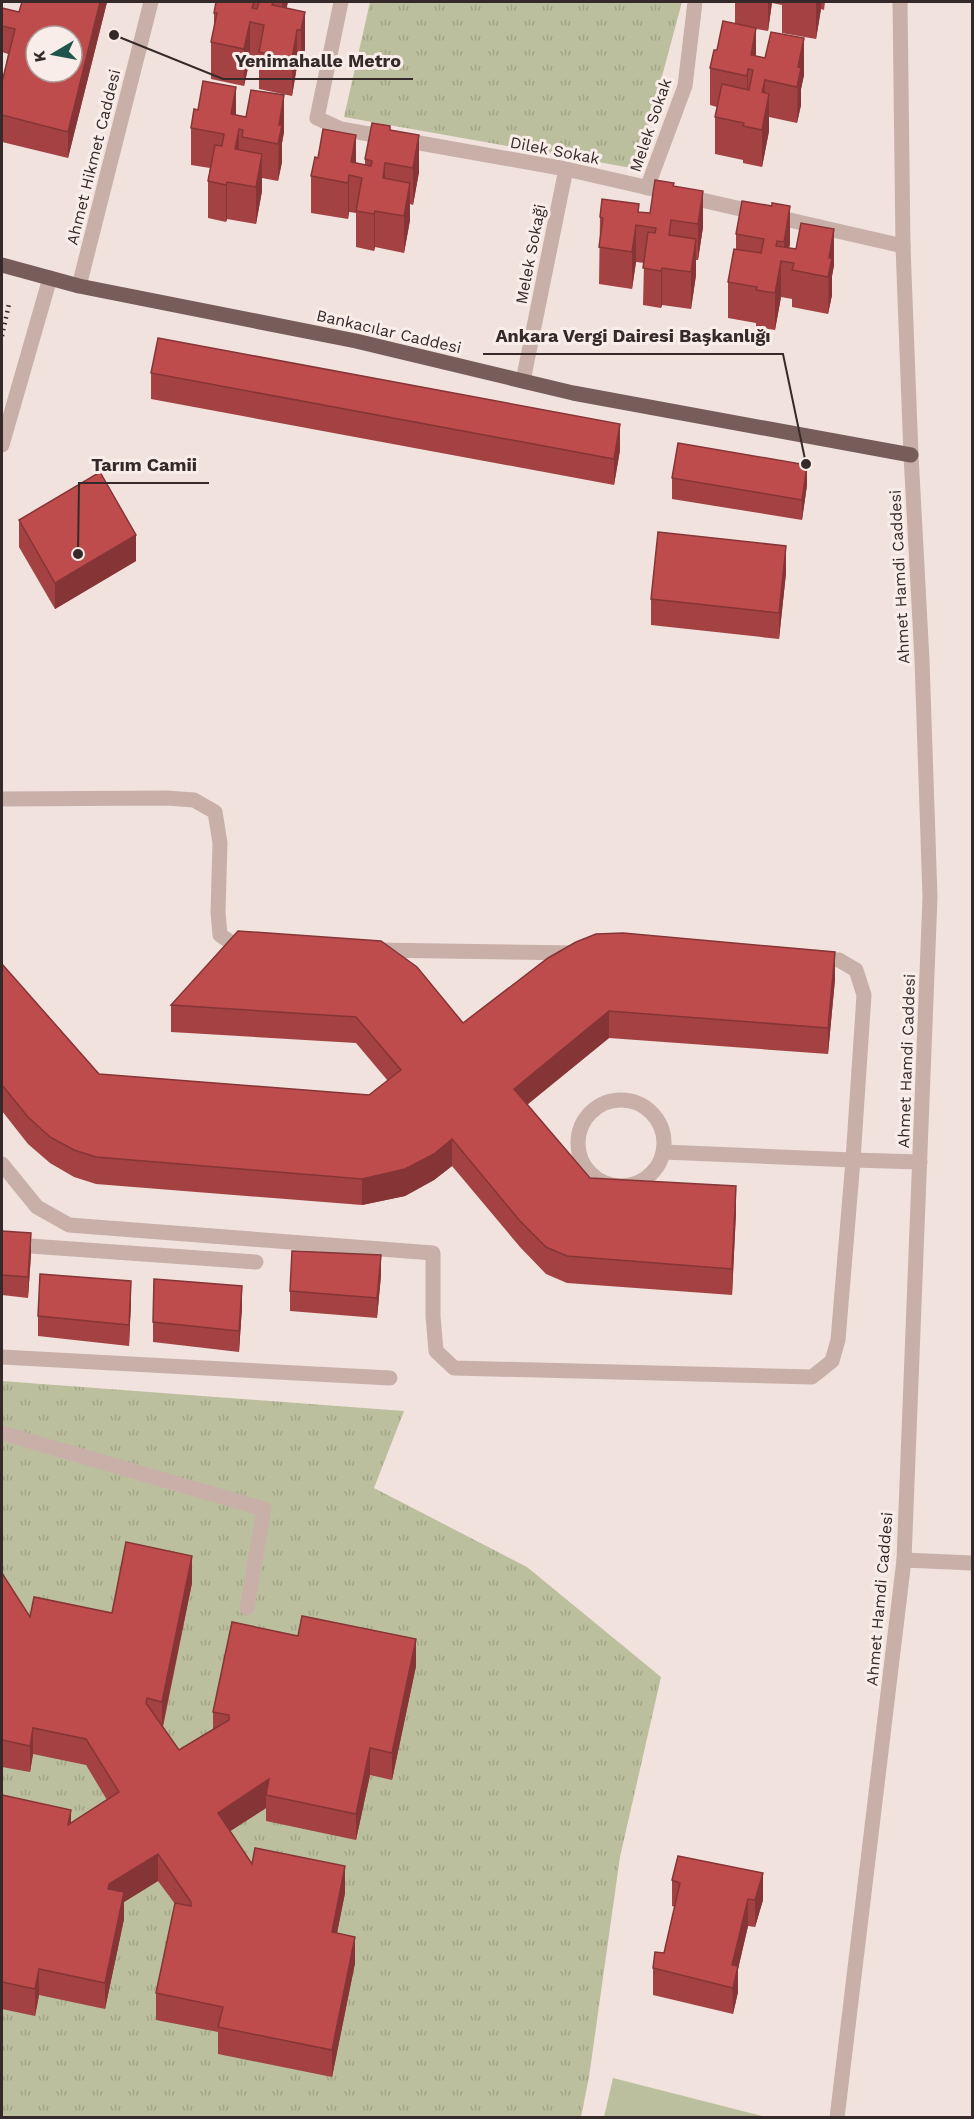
<svg xmlns="http://www.w3.org/2000/svg" width="974" height="2119" font-family="'Work Sans',sans-serif">
<style>
.grass{fill:url(#grass-tufts)}
.pitch{fill:#bcbf9d}
.lines{fill:none;stroke-linecap:round;stroke-linejoin:round}
.minor{stroke:#c8b0a9;stroke-width:15}
.major{stroke:#775d5a;stroke-width:15}
.rail{stroke:#362929;stroke-width:4.5;stroke-dasharray:1.5 4.5;stroke-linecap:butt}
.wall{fill:#a44142}
.shaded-wall{fill:#863536}
.building{fill:#bf4c4d;stroke:#863536;stroke-width:1.5;fill-rule:evenodd}
.labels{text-anchor:middle;stroke-width:6;stroke-linejoin:round;paint-order:stroke}
.street-label{font-size:16px;fill:#362929;stroke:#f9ede9}
.leader{fill:none;stroke:#362929;stroke-width:2}
.callout-dot{fill:#362929;stroke:#f9ede9;stroke-width:2}
.callout-label{font-size:18px;text-anchor:middle;font-weight:bold;fill:#362929;stroke:#f9ede9;stroke-width:6;stroke-linejoin:round;paint-order:stroke}
</style>
<defs>
<pattern id="grass-tufts" width="24" height="20" patternUnits="userSpaceOnUse" patternTransform="scale(1.5)"><rect width="24" height="20" fill="#bcbf9d"/><path d="M3 7l-1-3M5 7V3M7 7l1-3M15 17l-1-3M17 17v-4M19 17l1-3" fill="none" stroke="#a2a487"/></pattern>
</defs>
<rect width="100%" height="100%" fill="#f1e2dd"/>
<g class="grass">
<polygon points="370,2 682,2 637,169 344,117"/>
<polygon points="2,1381 404,1411 374,1488 527,1567 661,1677 620,1857 589,2077 581,2117 2,2117"/>
</g>
<polygon class="pitch" points="613,2078 766,2117 604,2117"/>
<g class="lines">
<g class="minor">
<polyline points="341,2 317,118 341,129 566,169 903,246"/>
<polyline points="647,188 685,86 695,2"/>
<polyline points="79,286 151,2"/>
<polyline points="523,381 566,169"/>
<polyline points="2,445 50,278"/>
<polyline points="2,799 166,798 194,800 215,812 220,843 218,912 220,935 238,947 248,947"/>
<polyline points="374,950 578,953"/>
<circle cx="621" cy="1143" r="43"/>
<polyline points="664,1152 853,1160 864,995 856,970 839,960 815,959"/>
<polyline points="2,1164 37,1207 69,1225 433,1253 433,1316 436,1351 454,1368 812,1377 832,1361 838,1340 853,1160 920,1162"/>
<polyline points="2,1244 256,1262"/>
<polyline points="2,1357 390,1378"/>
<polyline points="2,1433 264,1509 247,1608"/>
<polyline points="904,1560 972,1563"/>
<polyline points="837,2118 904,1560 930,897 922,660 911,455 903,246 900,2"/>
</g>
<polyline class="major" points="2,265 79,286 356,341 573,393 911,455"/>
<polyline class="rail" points="2,336 9,304"/>
</g>
<g class="wall">
<polygon points="22,2 107,2 68,158 2,142 2,82 8,54 2,52 2,8 19,12"/>
<polygon points="216,2 288,2 286,8 305,12 305,49 301,67 297,66 292,96 259,89 259,60 250,59 244,86 211,79 211,42 214,30 214,13"/>
<polygon points="735,2 825,2 824,10 821,9 816,39 782,33 782,5 772,3 768,31 756,29 756,57 804,75 801,89 801,105 797,123 769,117 769,131 762,167 743,163 743,160 715,154 715,117 717,107 710,105 710,68 717,50 735,24"/>
<polygon points="236,115 284,132 282,143 282,162 278,181 262,178 262,191 256,224 227,219 226,222 208,218 208,181 210,168 191,165 191,128"/>
<polygon points="390,130 419,172 413,205 410,204 410,220 404,253 375,247 374,251 356,247 356,213 349,212 348,219 311,213 311,176 356,163 365,165 365,159"/>
<polygon points="674,186 703,227 698,260 696,260 696,275 691,309 662,305 661,308 643,305 644,263 636,262 632,289 599,284 600,217 639,212 650,213"/>
<polygon points="736,234 790,243 789,248 834,265 832,276 832,295 828,314 792,307 792,299 781,297 775,330 756,327 756,323 728,318 728,282 736,249"/>
<polygon points="151,373 620,450 614,485 151,399"/>
<polygon points="672,478 807,485 802,520 672,499"/>
<polygon points="19,520 136,561 55,609 19,547"/>
<polygon points="786,573 779,639 651,625 651,599"/>
<polygon points="2,964 99,1074 369,1095 388,1081 356,1043 171,1032 171,1005 463,1023 835,979 828,1054 609,1038 527,1105 590,1178 736,1212 732,1295 567,1283 546,1274 520,1247 452,1166 434,1180 405,1196 362,1205 96,1184 74,1177 50,1163 28,1144 2,1111"/>
<polygon points="2,1231 31,1254 28,1298 2,1295"/>
<polygon points="381,1275 377,1318 290,1311 290,1291"/>
<polygon points="131,1301 129,1346 38,1336 38,1316"/>
<polygon points="242,1307 239,1352 153,1342 153,1322"/>
<polygon points="2,1573 30,1617 112,1613 192,1583 163,1727 179,1750 213,1729 213,1712 416,1666 392,1780 370,1775 356,1840 266,1821 266,1808 230,1831 252,1864 345,1893 337,1933 355,1963 332,2077 218,2054 218,2032 156,2020 156,1993 175,1904 158,1881 124,1902 124,1919 105,2009 39,1995 35,2016 2,2009 2,1795 71,1823 107,1800 86,1765 33,1754 30,1772 2,1767"/>
<polygon points="672,1880 763,1900 755,1927 748,1926 738,1969 738,1992 733,2014 653,1995 653,1968 664,1953 675,1907 672,1906"/>
</g>
<g class="shaded-wall">
<polygon points="100,2 107,2 68,158 68,132"/>
<polygon points="282,2 288,2 282,31"/>
<polygon points="768,2 772,2 768,31"/>
<polygon points="816,2 821,2 821,9 816,39"/>
<polygon points="305,12 305,49 301,67 301,30"/>
<polygon points="250,22 250,59 244,86 244,49"/>
<polygon points="756,28 756,65 753,70 751,55"/>
<polygon points="297,30 297,66 292,96 292,59"/>
<polygon points="804,38 804,75 801,89 801,105 797,123 798,67"/>
<polygon points="748,69 748,106 747,113 747,76"/>
<polygon points="765,80 765,116 769,94 769,131 762,167 762,92"/>
<polygon points="236,87 236,124 231,114"/>
<polygon points="284,95 284,132 282,143 282,162 278,181 279,125"/>
<polygon points="239,129 239,166 235,186 235,149"/>
<polygon points="356,135 356,172 351,162"/>
<polygon points="419,135 419,172 413,205 413,168"/>
<polygon points="262,154 262,191 256,224 256,187"/>
<polygon points="385,163 385,200 383,215 383,178"/>
<polygon points="349,175 349,212 348,219 348,183"/>
<polygon points="227,182 227,219 226,222 226,185"/>
<polygon points="410,183 410,220 404,253 404,216"/>
<polygon points="703,191 703,227 698,260 698,224"/>
<polygon points="790,206 790,243 787,262 784,261 784,242"/>
<polygon points="375,211 375,247 374,251 374,214"/>
<polygon points="636,225 636,262 632,289 632,252"/>
<polygon points="834,229 834,265 832,276 832,295 828,314 829,258"/>
<polygon points="696,239 696,275 691,309 691,272"/>
<polygon points="781,261 781,297 775,330 775,293"/>
<polygon points="662,268 662,305 661,308 661,271"/>
<polygon points="620,424 620,450 614,485 614,459"/>
<polygon points="807,465 807,485 802,520 802,500"/>
<polygon points="136,535 136,561 55,609 55,583"/>
<polygon points="786,546 786,573 779,639 779,613"/>
<polygon points="835,952 835,979 828,1054 828,1028"/>
<polygon points="609,1011 609,1038 514,1115 514,1089"/>
<polygon points="452,1139 452,1166 434,1180 405,1196 362,1205 362,1179"/>
<polygon points="736,1186 736,1212 732,1295 732,1269"/>
<polygon points="31,1233 31,1254 28,1298 28,1277"/>
<polygon points="381,1255 381,1275 377,1318 377,1298"/>
<polygon points="131,1281 131,1301 129,1346 129,1325"/>
<polygon points="242,1286 242,1307 239,1352 239,1331"/>
<polygon points="192,1556 192,1583 162,1728 162,1702"/>
<polygon points="416,1639 416,1666 392,1780 392,1753"/>
<polygon points="33,1728 33,1754 30,1772 30,1746"/>
<polygon points="370,1748 370,1775 356,1840 356,1814"/>
<polygon points="269,1779 266,1795 266,1808 218,1839 218,1813"/>
<polygon points="71,1810 71,1836 68,1825"/>
<polygon points="158,1854 158,1881 124,1902 124,1919 105,2009 105,1983 109,1884"/>
<polygon points="345,1866 345,1893 332,1958 332,1932"/>
<polygon points="763,1873 763,1900 755,1927 755,1900"/>
<polygon points="748,1899 748,1926 738,1969 738,1992 733,2014 732,1965"/>
<polygon points="355,1937 355,1963 332,2077 332,2050"/>
<polygon points="39,1969 39,1995 35,2016 35,1989"/>
</g>
<g class="building">
<path d="M 22,2 L 100,2 L 68,132 L 2,115 L 2,82 L 15,29 L 2,26 L 2,8 L 19,12 ZM 36,36 L 72,36 L 72,72 L 36,72 Z"/>
<polygon points="216,2 254,2 252,8 257,9 259,2 273,2 272,5 305,12 301,30 297,30 292,59 259,52 264,25 250,22 244,49 211,42 217,13 214,13"/>
<polygon points="723,21 756,28 751,55 765,58 771,32 804,38 798,67 801,68 797,87 765,80 762,92 769,94 762,130 743,126 744,123 715,117 722,84 749,90 753,70 748,69 747,76 710,68 714,50 717,50"/>
<polygon points="203,81 236,87 231,114 246,117 251,90 284,95 279,125 282,125 278,144 242,137 243,130 239,129 235,149 262,154 256,187 227,182 226,185 208,181 215,145 222,146 224,134 191,128 194,109 198,110"/>
<polygon points="372,123 390,126 390,130 419,135 413,168 385,163 383,178 410,183 404,216 375,211 374,214 356,211 362,178 349,175 348,183 311,176 315,157 318,158 323,129 356,135 351,162 371,166 372,161 365,159"/>
<polygon points="655,180 674,183 673,186 703,191 698,224 671,220 669,235 696,239 691,272 662,268 661,271 643,268 648,232 655,233 656,228 636,225 632,252 599,247 603,218 600,217 602,199 639,204 638,212 650,213"/>
<polygon points="742,201 772,206 772,203 790,206 784,242 777,241 776,246 796,249 801,223 834,229 829,258 832,258 828,277 792,270 794,263 781,261 775,293 756,290 757,287 728,282 734,249 761,253 764,239 736,234"/>
<polygon points="158,338 620,424 614,459 151,373"/>
<polygon points="678,443 807,465 802,500 672,478"/>
<polygon points="100,472 136,535 55,583 19,520"/>
<polygon points="658,532 786,546 779,613 651,599"/>
<polygon points="238,931 381,941 417,967 463,1023 548,958 576,942 596,934 623,933 835,952 828,1028 609,1011 514,1089 590,1178 736,1186 732,1269 567,1256 546,1247 520,1221 452,1139 434,1154 405,1169 362,1179 96,1157 74,1150 50,1137 28,1117 2,1085 2,964 99,1074 369,1095 401,1070 356,1017 171,1005"/>
<polygon points="2,1231 31,1233 28,1277 2,1275"/>
<polygon points="292,1251 381,1255 377,1298 290,1291"/>
<polygon points="40,1274 131,1281 129,1325 38,1316"/>
<polygon points="154,1279 242,1286 239,1331 153,1322"/>
<polygon points="126,1542 192,1556 162,1702 147,1698 146,1703 179,1750 229,1720 229,1715 213,1712 232,1622 298,1636 302,1616 416,1639 392,1753 370,1748 356,1814 266,1795 269,1779 218,1813 252,1864 255,1848 345,1866 332,1932 355,1937 332,2050 218,2027 223,2007 156,1993 175,1903 191,1906 191,1902 158,1854 109,1884 108,1889 124,1892 105,1983 39,1969 35,1989 2,1982 2,1795 71,1810 68,1825 119,1792 86,1739 33,1728 30,1746 2,1740 2,1573 30,1617 34,1597 112,1613"/>
<polygon points="678,1856 763,1873 755,1900 748,1899 732,1965 738,1966 733,1988 653,1968 655,1952 664,1953 680,1883 672,1880"/>
</g>
<g class="labels">
<g class="street-label">
<text transform="translate(650 125) rotate(-71)" y="6">Melek Sokak</text>
<text transform="translate(555 150) rotate(11)" y="6">Dilek Sokak</text>
<text transform="translate(93 157) rotate(-76)" y="6">Ahmet Hikmet Caddesi</text>
<text transform="translate(530 254) rotate(-79)" y="6">Melek Sokaği</text>
<text transform="translate(389 331) rotate(13)" y="6">Bankacılar Caddesi</text>
<text transform="translate(899 577) rotate(-93)" y="6">Ahmet Hamdi Caddesi</text>
<text transform="translate(906 1061) rotate(-88)" y="6">Ahmet Hamdi Caddesi</text>
<text transform="translate(879 1599) rotate(-85)" y="6">Ahmet Hamdi Caddesi</text>
</g>
</g>
<path class="leader" d="M114 35L223 79H413M806 464L783 354H483M78 554L79 483H209"/>
<g class="callout-dot">
<circle cx="114" cy="35" r="6"/>
<circle cx="806" cy="464" r="6"/>
<circle cx="78" cy="554" r="6"/>
</g>
<g class="callout-label">
<text x="318" y="67">Yenimahalle Metro</text>
<text x="633" y="342">Ankara Vergi Dairesi Başkanlığı</text>
<text x="144" y="471">Tarım Camii</text>
</g>
<rect width="974" height="2119" fill="none" stroke="#362929" stroke-width="6"/>
<g transform="translate(54 54) rotate(260)"><circle r="28" fill="#f9ede9" stroke="#ab9f9c" stroke-width="1.5"/>
<path d="M0-4.5L10 22L0 15L-10 22Z" fill="#20554b"/>
<text y="-9" font-size="16" font-weight="bold" text-anchor="middle" fill="#362929">K</text>
</g>
</svg>
